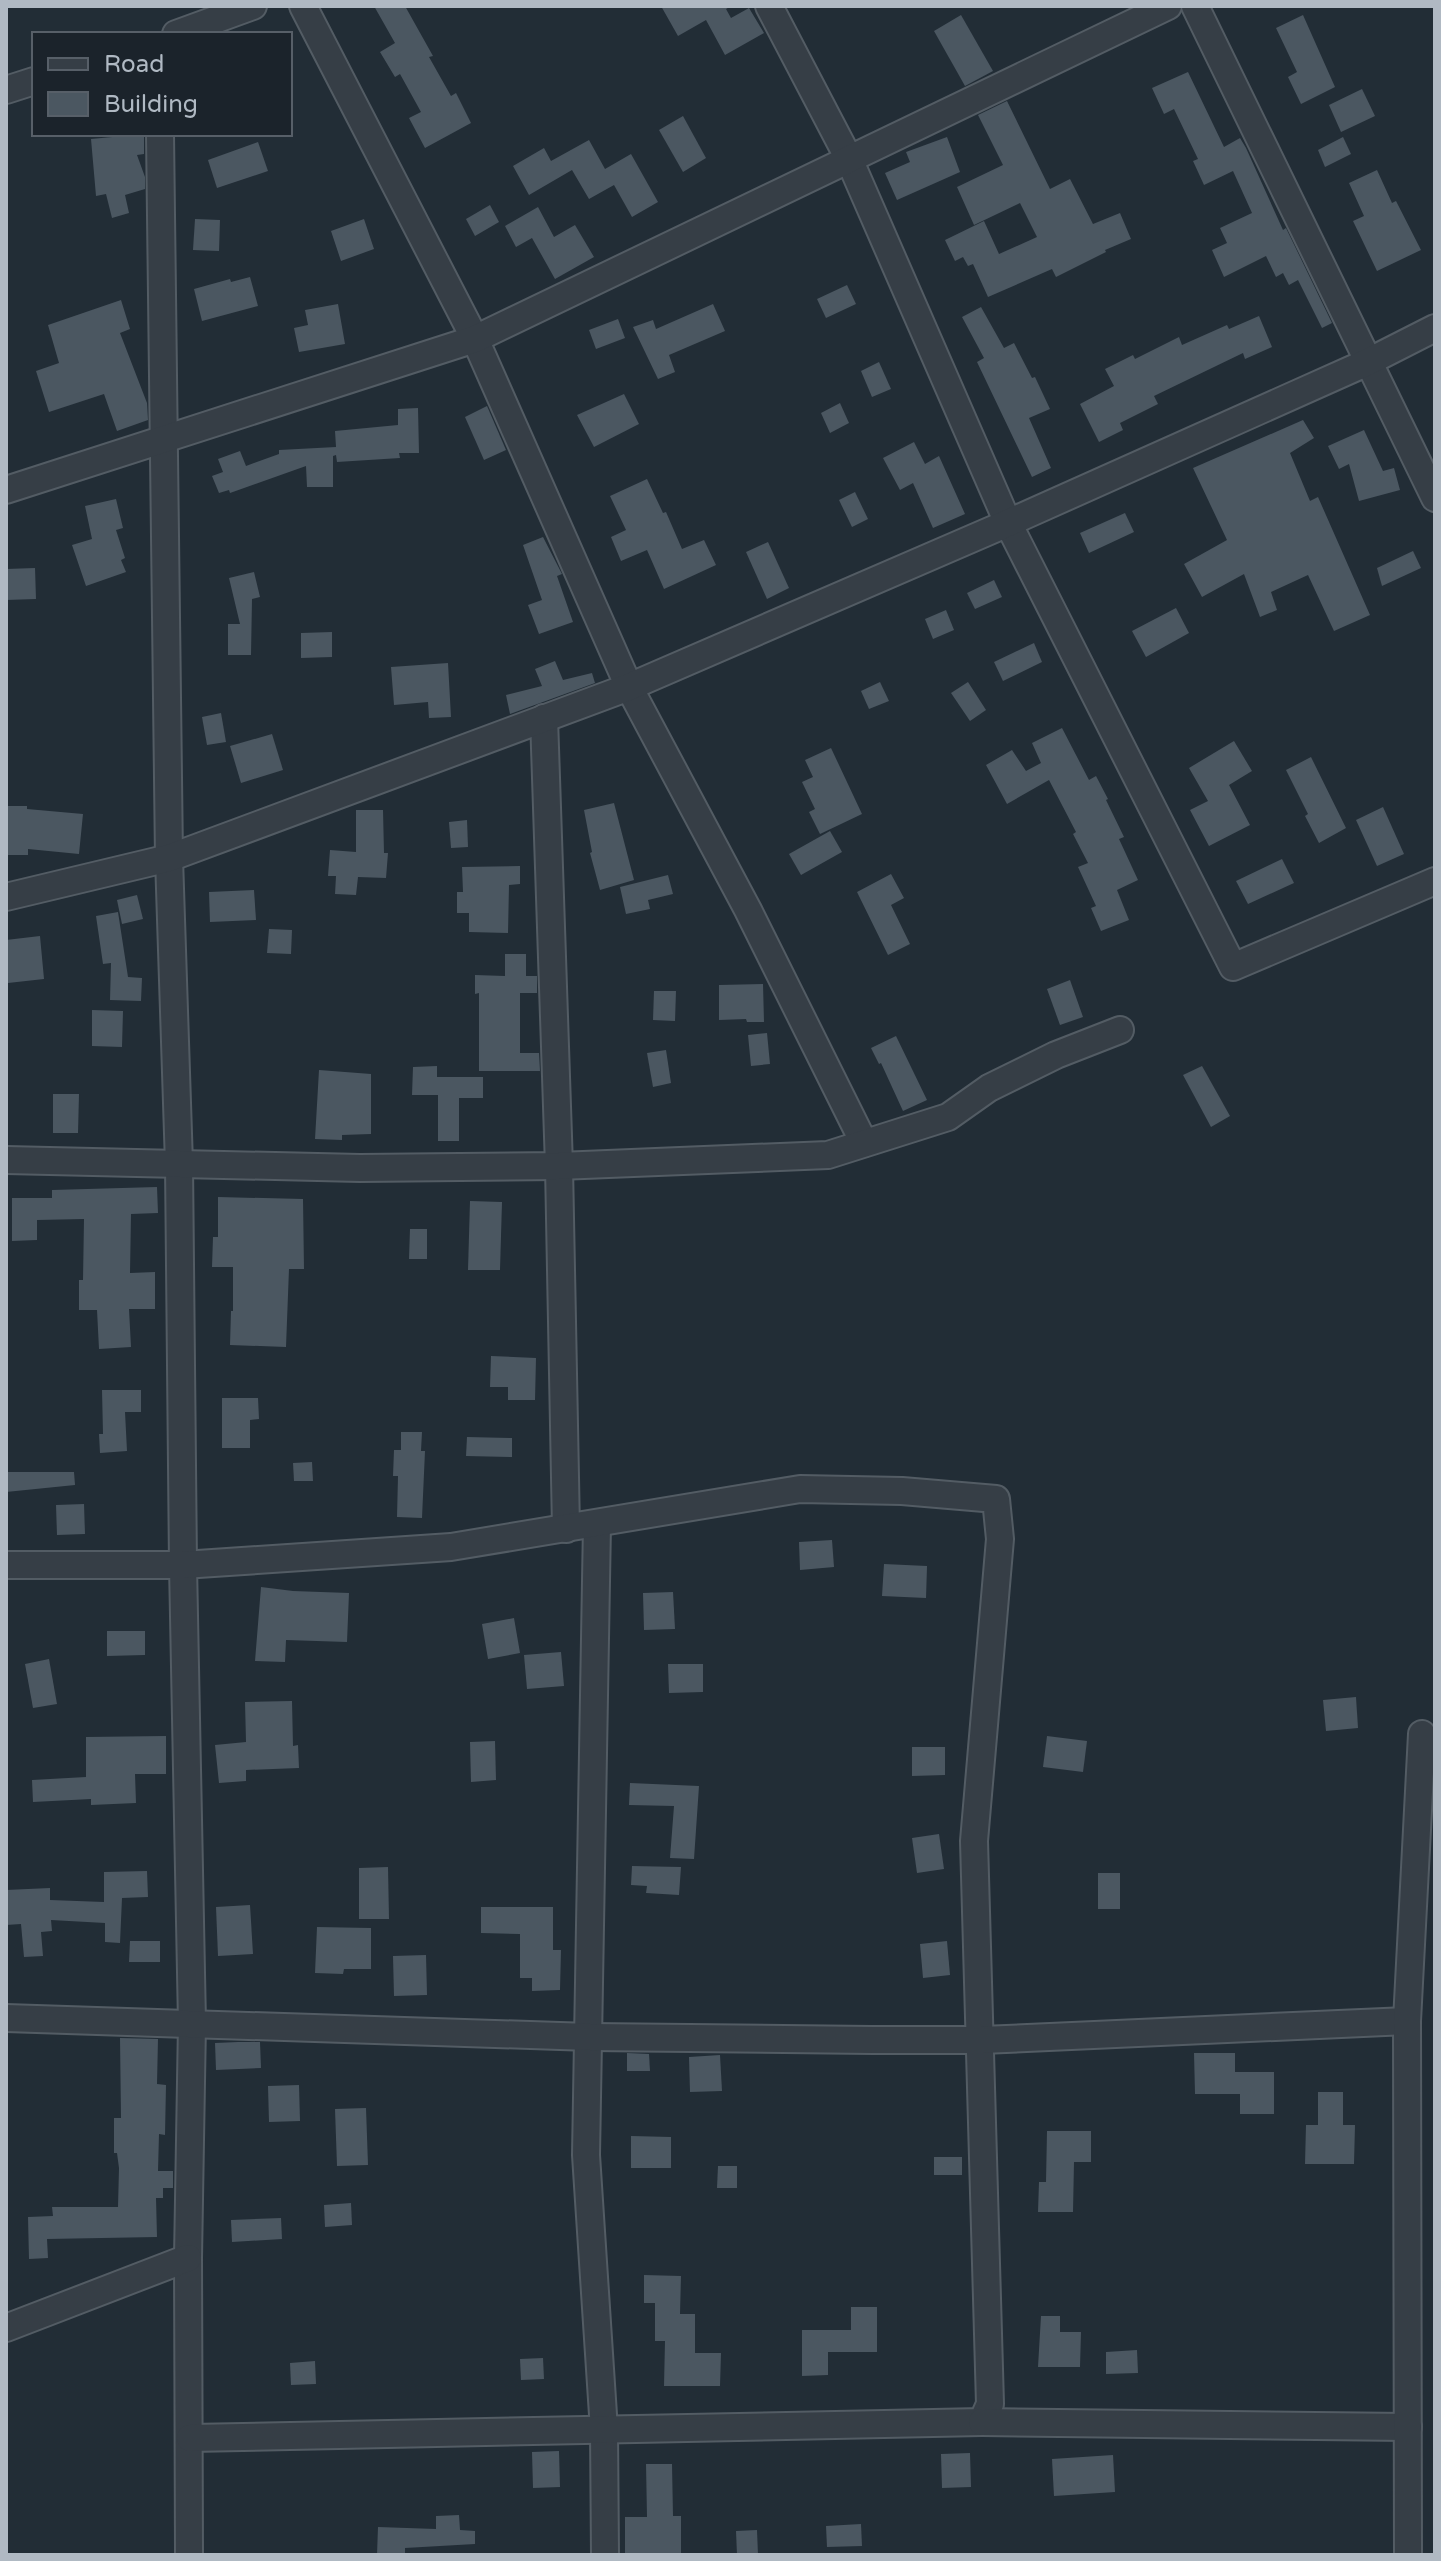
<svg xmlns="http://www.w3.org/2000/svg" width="1441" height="2561" font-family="'Varela Round',sans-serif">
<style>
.building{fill:#4b5761}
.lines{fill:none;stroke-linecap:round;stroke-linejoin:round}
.minor-casing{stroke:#535c64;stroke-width:30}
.minor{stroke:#363e46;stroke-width:26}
</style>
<rect width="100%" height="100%" fill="#222d36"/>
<g class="building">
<polygon points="374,6 405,6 433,56 429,57 451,96 456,93 471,123 425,148 409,118 421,112 400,74 395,77 380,52 395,43"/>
<polygon points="661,6 731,6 726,9 731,18 749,8 764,33 725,55 706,20 678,36"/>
<polygon points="961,15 993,71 965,86 934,31"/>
<polygon points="1303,15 1335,87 1301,104 1288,77 1297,72 1276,28"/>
<polygon points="1188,72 1224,147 1240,138 1246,148 1283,230 1286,228 1332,323 1322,328 1298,280 1289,285 1283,273 1276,277 1266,256 1224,277 1212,250 1227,243 1220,228 1252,213 1233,171 1204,185 1193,161 1198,159 1174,109 1164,114 1152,88"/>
<polygon points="1362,89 1375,116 1341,132 1329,105"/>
<polygon points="1007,101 1050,189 1070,179 1093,224 1120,213 1131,239 1105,250 1106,252 1056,277 1052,269 988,297 973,264 968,266 963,257 955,261 945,240 984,221 999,254 1037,237 1020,203 974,225 957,187 1003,165 978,115"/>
<polygon points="683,116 706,158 683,172 659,130"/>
<polygon points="144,134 144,154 137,155 145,177 145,189 125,195 129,213 112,218 106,194 96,196 91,139"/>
<polygon points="947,137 960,172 897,200 885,173 910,162 906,152"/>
<polygon points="1343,137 1351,154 1325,167 1318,150"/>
<polygon points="589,140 605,169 631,154 658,202 632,217 614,185 589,199 572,170 529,195 513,166 544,148 551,161"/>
<polygon points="258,142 268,171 217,188 208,160"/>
<polygon points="1377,170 1392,203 1396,201 1421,250 1377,271 1353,221 1364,216 1349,183"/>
<polygon points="490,205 499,222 475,236 466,219"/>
<polygon points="538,207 554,237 575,225 594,257 555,279 532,238 516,247 505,226"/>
<polygon points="195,219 220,220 219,251 193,250"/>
<polygon points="364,219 374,249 341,261 331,231"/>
<polygon points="250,277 258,306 202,321 194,289 230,279 231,282"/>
<polygon points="847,285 856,304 826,318 817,299"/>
<polygon points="121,300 130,329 120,333 147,403 148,420 117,431 104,394 49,412 36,371 59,363 48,325"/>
<polygon points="338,304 345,344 299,352 294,328 308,325 305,310"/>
<polygon points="713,304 725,331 669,355 675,372 658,379 633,327 653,320 656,329"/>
<polygon points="981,307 1004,348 1014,343 1032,378 1035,377 1050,409 1029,418 1051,468 1032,477 977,362 984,358 962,317"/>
<polygon points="1259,316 1272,347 1245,359 1243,353 1154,396 1158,404 1120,423 1123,430 1099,442 1080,404 1114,386 1105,369 1133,355 1135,359 1179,337 1182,345 1227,325 1229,329"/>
<polygon points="618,319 625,338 596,349 589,330"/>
<polygon points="879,362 891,389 872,397 861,371"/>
<polygon points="624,394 639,424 594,447 577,415"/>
<polygon points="840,403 849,423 830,433 821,413"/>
<polygon points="487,406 506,450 484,460 465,417"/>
<polygon points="418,408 419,453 399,453 400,458 337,462 336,455 333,456 333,487 307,487 306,466 230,493 229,490 219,493 212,476 223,472 218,459 240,451 246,466 279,454 279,450 336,447 335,431 398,425 398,409"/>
<polygon points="1303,420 1314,438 1290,453 1310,501 1318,497 1370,615 1334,631 1308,575 1271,592 1277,610 1260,617 1244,574 1202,597 1184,564 1227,540 1193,468"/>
<polygon points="1364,430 1383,471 1394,468 1400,490 1359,501 1349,464 1339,469 1328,446"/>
<polygon points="914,442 925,464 939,456 965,514 933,528 913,483 900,490 883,458"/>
<polygon points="647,479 663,513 666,512 682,549 704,540 716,565 664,589 647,550 621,561 611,537 626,530 610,496"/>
<polygon points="855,492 868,519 852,527 839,500"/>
<polygon points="116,499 123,528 116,530 125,558 121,560 126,572 86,586 72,545 92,539 85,506"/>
<polygon points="1125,513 1134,532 1089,553 1080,533"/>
<polygon points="543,537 562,574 557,576 573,622 539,634 528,605 542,600 523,545"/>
<polygon points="768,542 789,588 767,599 746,552"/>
<polygon points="1413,551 1421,568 1382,586 1377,568"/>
<polygon points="35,568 36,599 6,600 6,569"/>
<polygon points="254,572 260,597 252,599 251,655 228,655 228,624 240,624 229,578"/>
<polygon points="994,580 1002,597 975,609 967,593"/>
<polygon points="1176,608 1189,633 1146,657 1132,631"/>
<polygon points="946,610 954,630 933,639 925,619"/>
<polygon points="332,632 332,657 301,658 301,633"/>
<polygon points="1034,643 1042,662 1003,681 994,662"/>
<polygon points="555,661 563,680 592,673 595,683 510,714 506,695 542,686 535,669"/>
<polygon points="448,663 451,717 429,718 428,702 394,705 391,667"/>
<polygon points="880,682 889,701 869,709 861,691"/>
<polygon points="968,682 986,710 970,721 951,693"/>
<polygon points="221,713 226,742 207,745 202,717"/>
<polygon points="1062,728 1089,780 1096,776 1108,799 1106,800 1124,837 1119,839 1138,880 1117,890 1129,920 1101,931 1091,908 1096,906 1078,867 1088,863 1073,834 1076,832 1049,780 1007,804 986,765 1012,750 1026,771 1041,763 1032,743"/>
<polygon points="272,734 283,770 241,783 230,746"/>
<polygon points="1234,741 1252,771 1229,785 1250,825 1209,846 1190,810 1208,801 1189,768"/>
<polygon points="831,748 862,814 820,834 809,812 815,809 802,782 813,777 805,760"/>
<polygon points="1311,757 1346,828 1319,843 1305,816 1308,814 1286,770"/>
<polygon points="614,803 634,880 600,890 590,853 592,852 584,810"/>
<polygon points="6,806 27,806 27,809 83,814 79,854 28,849 28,855 6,855"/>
<polygon points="1383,807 1404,854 1377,866 1356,820"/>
<polygon points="356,810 383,810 384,853 388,853 386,878 358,877 356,895 335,894 336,876 328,876 330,850 356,852"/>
<polygon points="467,820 468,847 451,848 449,822"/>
<polygon points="830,831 842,852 801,875 789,854"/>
<polygon points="1282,859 1294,883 1248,904 1236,881"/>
<polygon points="520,866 520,884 509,885 508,933 469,932 469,913 457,913 457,892 463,892 462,867"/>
<polygon points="891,874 904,898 891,905 910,944 888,955 857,892"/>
<polygon points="668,875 673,894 648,900 650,909 626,914 620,887"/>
<polygon points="254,890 256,920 210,922 209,892"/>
<polygon points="137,895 143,919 122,924 117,900"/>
<polygon points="118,912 128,977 142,978 141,1001 110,1000 111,963 103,964 96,916"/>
<polygon points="269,929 292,930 291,954 267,953"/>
<polygon points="40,936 44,979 8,983 6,940"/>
<polygon points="505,954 526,954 526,976 537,976 537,993 520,993 520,1053 539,1053 540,1071 479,1071 479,993 475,994 475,975 505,976"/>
<polygon points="1070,980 1083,1017 1060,1025 1047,989"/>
<polygon points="763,984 764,1022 747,1022 746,1019 719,1020 719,985"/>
<polygon points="654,991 676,991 675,1021 653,1020"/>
<polygon points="92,1010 123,1011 122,1047 92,1046"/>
<polygon points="767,1033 770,1064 751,1066 748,1035"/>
<polygon points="896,1036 927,1100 903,1111 881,1063 879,1064 871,1048"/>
<polygon points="666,1050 671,1083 653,1087 647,1053"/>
<polygon points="437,1066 437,1077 483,1077 483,1098 459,1098 459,1141 438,1141 438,1095 412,1095 413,1067"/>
<polygon points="1202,1066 1230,1116 1211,1127 1183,1075"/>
<polygon points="319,1070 371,1074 371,1134 342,1135 342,1140 315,1139"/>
<polygon points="53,1094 79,1094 78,1133 53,1133"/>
<polygon points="157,1187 158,1213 131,1214 130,1273 155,1272 155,1309 129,1309 131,1347 99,1349 97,1310 79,1310 79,1280 83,1280 84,1219 37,1220 37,1240 12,1241 12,1198 52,1198 52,1190"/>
<polygon points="218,1197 303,1199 304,1269 289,1269 286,1347 230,1345 231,1311 233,1311 233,1267 212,1267 213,1237 218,1237"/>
<polygon points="470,1201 502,1202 500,1270 468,1270"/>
<polygon points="410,1229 427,1229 427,1259 409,1259"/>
<polygon points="491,1356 536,1358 535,1400 508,1400 508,1387 490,1387"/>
<polygon points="102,1390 141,1390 141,1412 125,1412 127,1451 100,1453 99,1434 103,1434"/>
<polygon points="222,1398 258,1398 259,1419 250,1420 250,1448 222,1448"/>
<polygon points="401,1432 422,1432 421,1451 425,1451 422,1518 397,1517 398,1476 393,1476 394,1450 401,1450"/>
<polygon points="467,1437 512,1438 512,1457 466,1456"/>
<polygon points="312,1462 313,1481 294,1481 293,1463"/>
<polygon points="6,1472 74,1472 75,1485 6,1492"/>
<polygon points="84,1504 85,1534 57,1535 56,1505"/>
<polygon points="832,1540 834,1567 800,1570 799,1542"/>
<polygon points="884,1564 927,1566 926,1598 882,1596"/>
<polygon points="261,1587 293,1591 349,1593 347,1642 286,1640 285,1662 255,1661"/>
<polygon points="673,1592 675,1629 644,1630 643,1593"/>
<polygon points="514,1618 520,1653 488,1659 482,1624"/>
<polygon points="107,1631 145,1631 145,1655 107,1656"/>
<polygon points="561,1652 564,1686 527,1689 524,1655"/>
<polygon points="49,1659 57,1704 33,1708 25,1664"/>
<polygon points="668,1664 703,1664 703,1692 669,1693"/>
<polygon points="1356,1697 1358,1728 1326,1731 1323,1700"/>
<polygon points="292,1701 293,1746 298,1745 299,1768 246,1770 246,1781 219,1783 215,1745 246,1742 245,1702"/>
<polygon points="166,1736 166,1774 135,1774 136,1803 91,1805 91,1799 33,1802 32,1780 86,1777 86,1737"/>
<polygon points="1047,1736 1087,1741 1083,1772 1043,1767"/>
<polygon points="495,1741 496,1780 471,1782 470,1742"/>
<polygon points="912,1747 945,1747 945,1775 912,1776"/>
<polygon points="630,1783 699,1786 694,1859 670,1858 674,1806 629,1805"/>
<polygon points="939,1834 944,1869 917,1873 912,1838"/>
<polygon points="632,1866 681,1867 679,1895 646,1893 647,1886 631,1885"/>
<polygon points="388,1867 389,1919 359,1919 359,1868"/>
<polygon points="147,1871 148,1897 122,1898 120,1943 105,1942 105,1923 51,1920 52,1931 41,1932 43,1956 24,1957 21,1924 6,1925 6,1890 50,1888 50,1900 104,1902 104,1872"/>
<rect x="1098" y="1873" width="22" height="36"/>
<polygon points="250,1905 253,1954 218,1956 216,1907"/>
<polygon points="481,1907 553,1907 553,1950 561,1950 560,1990 532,1991 532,1978 520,1978 520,1934 481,1933"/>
<polygon points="317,1927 371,1928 371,1969 344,1969 343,1974 315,1973"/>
<polygon points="130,1941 160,1941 160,1962 129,1962"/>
<polygon points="947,1941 950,1975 923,1978 920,1944"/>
<polygon points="426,1955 427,1995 394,1996 393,1956"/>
<polygon points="120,2038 158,2039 157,2084 166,2085 165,2135 159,2134 158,2171 173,2171 173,2188 163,2188 163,2198 156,2198 157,2237 47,2239 48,2258 29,2259 28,2217 53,2216 52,2207 118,2207 119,2168 117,2153 114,2153 114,2118 121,2118"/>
<polygon points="238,2042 260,2042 261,2068 216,2070 215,2043"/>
<polygon points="627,2053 649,2054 650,2071 627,2071"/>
<polygon points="1194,2053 1235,2053 1235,2072 1274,2072 1274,2114 1240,2114 1240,2094 1195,2094"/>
<polygon points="720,2055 722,2091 690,2092 689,2057"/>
<polygon points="299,2085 300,2121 269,2122 268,2086"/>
<polygon points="1318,2092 1343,2092 1343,2125 1355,2125 1354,2164 1305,2164 1306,2125 1318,2125"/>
<polygon points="366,2108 368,2165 337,2166 335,2109"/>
<polygon points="1047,2131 1091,2131 1091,2162 1074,2162 1073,2212 1038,2212 1039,2182 1046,2182"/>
<polygon points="631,2136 671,2137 671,2168 631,2168"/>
<rect x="934" y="2157" width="28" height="18"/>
<polygon points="718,2166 737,2166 737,2188 717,2188"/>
<polygon points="351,2203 352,2225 325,2227 324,2205"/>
<polygon points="281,2218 282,2239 232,2242 231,2220"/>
<polygon points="644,2275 681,2276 680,2314 695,2314 695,2353 721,2353 720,2386 664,2386 665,2341 655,2341 655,2303 644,2303"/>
<polygon points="851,2307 877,2307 877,2352 828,2352 828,2375 802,2376 802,2330 851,2330"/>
<polygon points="1041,2316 1060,2316 1060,2332 1081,2332 1080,2367 1038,2367"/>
<polygon points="1137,2350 1138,2373 1106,2374 1106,2352"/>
<polygon points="543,2358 544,2379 521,2380 520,2359"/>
<polygon points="315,2361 316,2384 291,2385 290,2363"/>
<polygon points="559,2451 560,2487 533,2488 532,2452"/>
<polygon points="970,2453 971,2487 942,2488 941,2454"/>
<polygon points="1113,2455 1115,2492 1054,2496 1052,2459"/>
<polygon points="646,2464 672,2464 673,2516 681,2516 681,2555 625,2555 625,2517 647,2517"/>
<polygon points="459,2515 460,2530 475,2531 475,2544 405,2548 405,2555 377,2555 378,2527 436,2529 436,2516"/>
<polygon points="861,2524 862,2546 827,2547 826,2526"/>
<polygon points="757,2530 758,2555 737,2555 736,2531"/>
</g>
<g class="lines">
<defs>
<g id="minor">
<polyline points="303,6 475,339 629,687 748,910 864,1143"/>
<polyline points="769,6 849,159 1008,523 1233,967 1435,881"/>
<polyline points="1195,6 1435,498"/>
<polyline points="176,34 253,6"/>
<polyline points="6,90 34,81"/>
<polyline points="160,134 169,858 179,1164 183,1565 192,2023 188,2258 189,2555"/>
<polyline points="6,490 475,339 1168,6"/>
<polyline points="544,718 559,1166 566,1529"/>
<polyline points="6,897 169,858 629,687 1008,523 1368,362 1435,328"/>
<polyline points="6,1160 360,1168 559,1166 828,1155 948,1117 989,1088 1056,1055 1120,1030"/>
<polyline points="597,1524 586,2155 604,2430 605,2555"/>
<polyline points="6,1565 183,1565 451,1547 800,1489 902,1491 996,1499 1000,1539 974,1841 990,2404 982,2422 190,2438"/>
<polyline points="6,2018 590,2037 872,2040 982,2040 1407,2021"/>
<polyline points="6,2328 188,2258"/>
<polyline points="982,2422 1408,2427"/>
<polyline points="1408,2555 1407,2021 1422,1734"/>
</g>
</defs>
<use href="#minor" class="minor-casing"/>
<use href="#minor" class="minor"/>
</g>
<rect width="1441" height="2561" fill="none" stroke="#b0b9c3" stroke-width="16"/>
<rect x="32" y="32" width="260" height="104" fill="#1b232b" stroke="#575f68" stroke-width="2"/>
<rect x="48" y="58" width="40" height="12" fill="#363e46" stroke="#575f68" stroke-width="2"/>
<text x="104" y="72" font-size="24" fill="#b0b9c3">Road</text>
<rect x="48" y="92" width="40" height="24" fill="#4b5761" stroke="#575f68" stroke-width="2"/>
<text x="104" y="112" font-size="24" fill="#b0b9c3">Building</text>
</svg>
